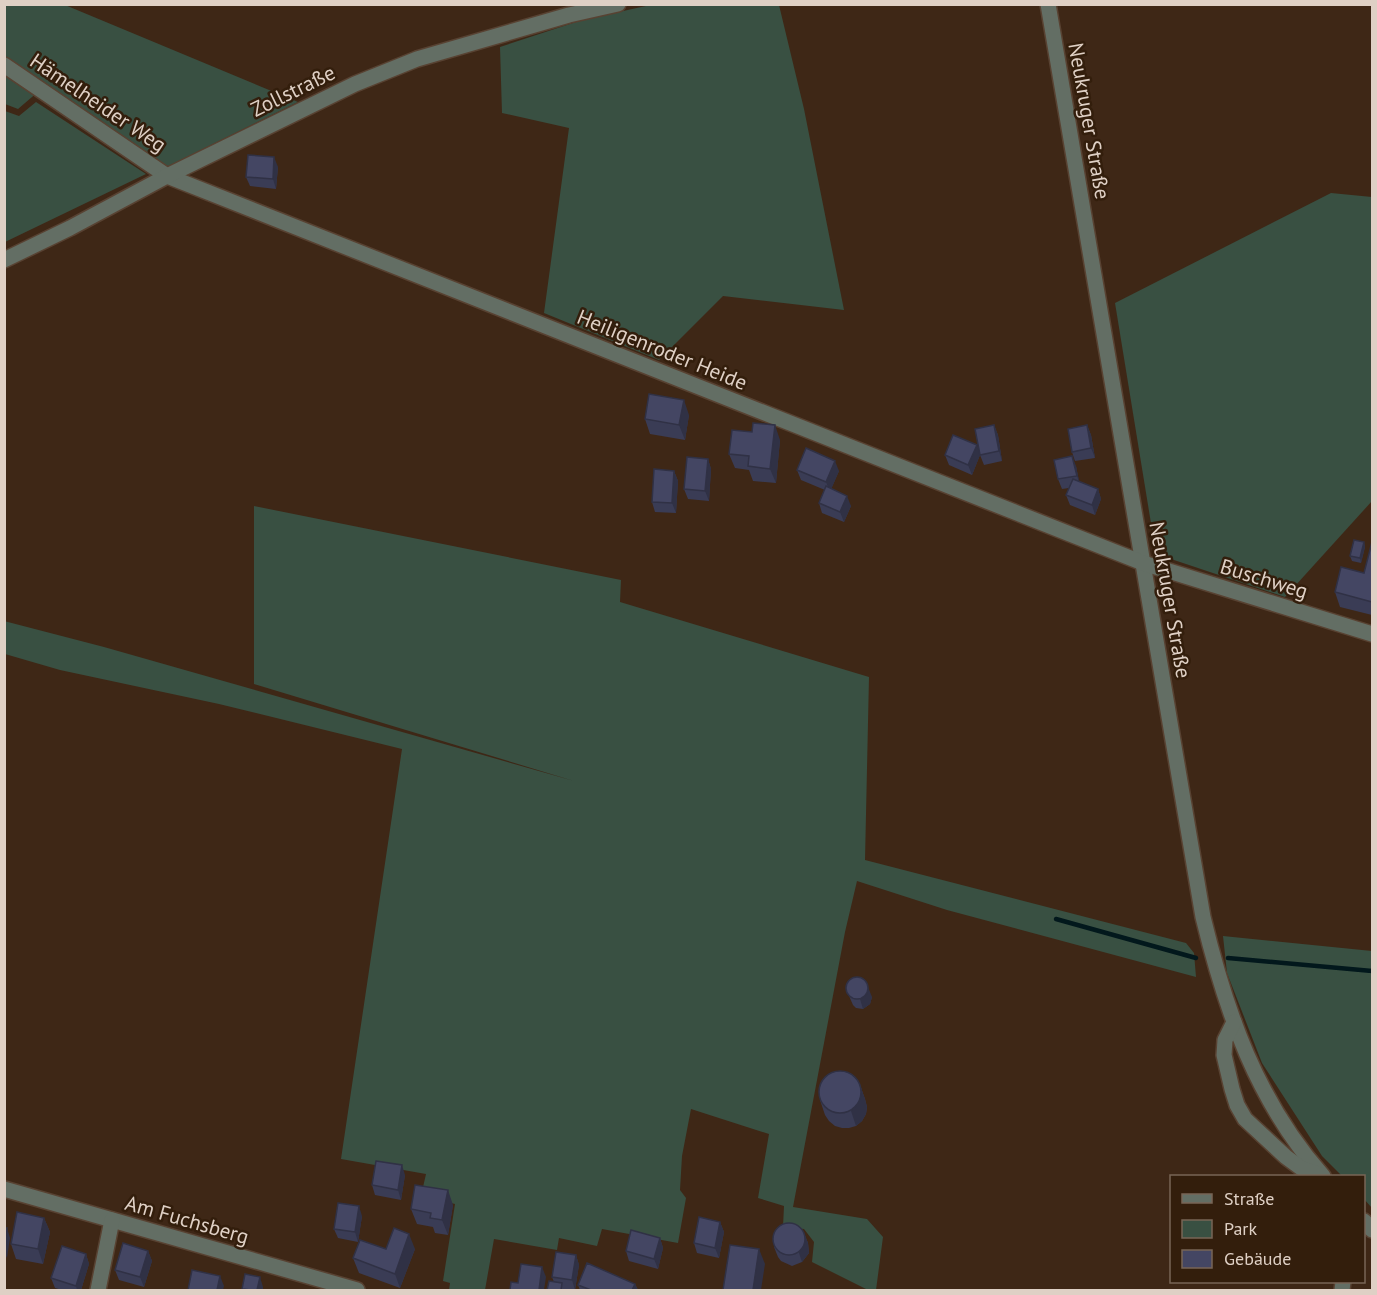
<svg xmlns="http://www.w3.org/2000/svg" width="1377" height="1295" font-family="'PT Sans',sans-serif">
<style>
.green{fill:#395042}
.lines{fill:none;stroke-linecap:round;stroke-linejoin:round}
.stream{stroke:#02181c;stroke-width:4.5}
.minor-casing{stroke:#584232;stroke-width:18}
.minor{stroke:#636e64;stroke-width:15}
.wall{fill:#3a3c55}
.shaded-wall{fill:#303145}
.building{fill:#444663;stroke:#303145;stroke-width:1.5}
.labels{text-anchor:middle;stroke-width:5;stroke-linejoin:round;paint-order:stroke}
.street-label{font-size:21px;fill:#dfd0c5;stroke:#331e0c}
</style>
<rect width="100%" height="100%" fill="#3e2716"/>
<g class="green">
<polygon points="655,4 779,5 804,109 844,310 723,296 659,360 544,313 569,128 502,113 500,47 582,20"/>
<polygon points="4,5 65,5 298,102 167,167 46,85 18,109 5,104"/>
<polygon points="36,102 146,174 5,242 5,111 19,116"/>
<polygon points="1331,193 1372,197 1372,501 1285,597 1156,554 1115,303"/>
<polygon points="254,506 621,580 620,602 869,677 865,860 1186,943 1194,953 1196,977 947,910 857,881 845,932 793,1207 867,1219 883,1237 876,1290 868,1290 812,1262 814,1242 804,1229 783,1227 784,1206 758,1198 769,1134 691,1109 682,1156 680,1190 686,1198 678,1243 602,1229 597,1246 559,1238 557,1250 494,1239 485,1290 449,1290 450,1283 443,1281 455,1204 421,1196 426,1174 341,1159 402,749 219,704 60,670 5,654 4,621 104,647 574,781 254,684"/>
<polygon points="1223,936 1372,951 1372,1208 1364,1199 1364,1176 1342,1176 1322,1156 1262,1063 1227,973"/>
</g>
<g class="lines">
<g class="stream">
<polyline points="1056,919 1196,958"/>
<polyline points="1228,958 1372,971"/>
</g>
<defs>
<g id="minor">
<path d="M 1048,4 L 1203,917 C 1226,1012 1257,1102 1323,1176"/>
<polyline points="4,65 167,176 1143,563 1372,634"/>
<polyline points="4,260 70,228 167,176 355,84 417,59 569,15 618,4"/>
<polyline points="1234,1022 1225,1040 1224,1055 1232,1089 1237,1105 1245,1119 1286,1157 1301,1168 1321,1175"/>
<polyline points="4,1189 357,1290"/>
<polyline points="1364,1221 1372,1230"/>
<polyline points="98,1290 112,1220"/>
<polyline points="1342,1290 1343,1282"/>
</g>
</defs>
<use href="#minor" class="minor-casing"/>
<use href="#minor" class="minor"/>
</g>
<g class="wall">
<polygon points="278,167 276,189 250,186 246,177"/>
<polygon points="689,415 685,440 650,434 645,419"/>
<polygon points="994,425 998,435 1002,461 984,465 980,455"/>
<polygon points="1087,425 1091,435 1095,458 1075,461 1072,452"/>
<polygon points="780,440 776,483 753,481 749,470 735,468 729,454"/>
<polygon points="977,445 980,455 972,475 949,465 945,455"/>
<polygon points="708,459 711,469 709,501 688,499 684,489"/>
<polygon points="1076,466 1079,482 1098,489 1101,499 1095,515 1070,505 1066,495 1069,488 1062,489 1058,479"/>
<polygon points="797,470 839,471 831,489 851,506 844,522 822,513 819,503 825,490 801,480"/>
<polygon points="674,471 678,481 676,513 655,512 652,502"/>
<polygon points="1364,542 1365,547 1361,563 1352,561 1350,556"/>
<polygon points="1372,542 1372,615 1340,607 1335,592 1364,573"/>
<polygon points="846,989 872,997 870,1004 863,1009 856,1008 853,1005"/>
<polygon points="860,1085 865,1099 867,1107 866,1114 862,1121 856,1126 849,1128 842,1128 835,1126 829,1121 825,1115 820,1100"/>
<polygon points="405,1175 401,1200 375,1195 372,1185"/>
<polygon points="453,1205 448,1235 435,1233 433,1227 417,1224 411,1209"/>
<polygon points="362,1216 358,1242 338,1238 334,1229"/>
<polygon points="44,1218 50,1232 43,1264 16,1259 11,1244"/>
<polygon points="720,1222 724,1232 719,1258 697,1253 694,1243"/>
<polygon points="804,1233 808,1243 809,1253 802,1262 792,1266 781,1261 778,1257 774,1247"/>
<polygon points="660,1238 663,1248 658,1269 629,1261 626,1251"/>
<polygon points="386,1249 415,1249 400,1288 359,1273 353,1258"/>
<polygon points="148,1251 152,1261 144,1287 119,1280 115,1270"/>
<polygon points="86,1254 89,1264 81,1290 62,1290 55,1288 51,1278"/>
<polygon points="576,1255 579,1265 575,1290 564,1289 565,1290 547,1290 554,1282 552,1277"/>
<polygon points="635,1284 638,1290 580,1290 578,1285"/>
</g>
<g class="shaded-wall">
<polygon points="274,157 278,167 276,189 273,179"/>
<polygon points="684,400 689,415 685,440 679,425"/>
<polygon points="775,425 780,440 776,483 770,469"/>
<polygon points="994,425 998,435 1002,461 999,451"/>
<polygon points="1087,425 1091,435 1095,458 1091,448"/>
<polygon points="977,445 980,455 972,475 968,465"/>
<polygon points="1072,456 1076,466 1080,485 1077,476"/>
<polygon points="708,459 711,469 709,501 705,491"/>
<polygon points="835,461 839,471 830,492 826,482"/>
<polygon points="674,471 678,481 676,513 672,503"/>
<polygon points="1098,489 1101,499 1095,515 1092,505"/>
<polygon points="847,496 851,506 844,522 840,512"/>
<polygon points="1364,542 1365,547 1361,563 1360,558"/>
<polygon points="868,987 872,997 870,1004 863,1009 860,999"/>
<polygon points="860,1085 865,1099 867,1107 866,1114 862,1121 856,1126 851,1111"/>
<polygon points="402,1165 405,1175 401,1200 398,1190"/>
<polygon points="448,1190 453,1205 448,1235 442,1220"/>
<polygon points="359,1206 362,1216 358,1242 355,1232"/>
<polygon points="44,1218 50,1232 43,1264 38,1249"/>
<polygon points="720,1222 724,1232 719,1258 715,1248"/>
<polygon points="7,1228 10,1238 7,1258 4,1252 4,1241"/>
<polygon points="804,1233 808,1243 809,1253 802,1262 799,1253"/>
<polygon points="409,1234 415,1249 400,1288 395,1274"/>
<polygon points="660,1238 663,1248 658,1269 654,1259"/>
<polygon points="759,1249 765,1264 761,1290 753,1290"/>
<polygon points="148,1251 152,1261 144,1287 140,1277"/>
<polygon points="86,1254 89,1264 81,1290 77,1290 76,1286"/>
<polygon points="576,1255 579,1265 575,1290 572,1280"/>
<polygon points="542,1267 546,1277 544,1290 539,1290"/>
<polygon points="220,1276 224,1286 223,1290 217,1290"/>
<polygon points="260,1277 263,1287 263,1290 257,1290"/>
<polygon points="635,1284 638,1290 632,1290"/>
</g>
<g class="building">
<polygon points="248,155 274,157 273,179 246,177"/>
<polygon points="649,394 684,400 679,425 645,419"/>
<polygon points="753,423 775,425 770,469 748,466 749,456 729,454 732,430 752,432"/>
<polygon points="994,425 999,451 980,455 975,429"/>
<polygon points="1087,425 1091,448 1072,452 1068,429"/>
<polygon points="953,435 977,445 968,465 945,455"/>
<polygon points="806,448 835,461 826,482 797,470"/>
<polygon points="1072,456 1077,476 1058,479 1054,460"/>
<polygon points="687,457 708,459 705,491 684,489"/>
<polygon points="654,469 674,471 672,503 652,502"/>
<polygon points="1073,479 1098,489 1092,505 1066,495"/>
<polygon points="826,486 847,496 840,512 819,503"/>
<polygon points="1354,540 1364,542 1360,558 1350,556"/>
<polygon points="1372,542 1372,602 1335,592 1341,567 1364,573"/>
<circle cx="857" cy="988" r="11"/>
<circle cx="840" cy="1092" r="21"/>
<polygon points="376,1161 402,1165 398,1190 372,1185"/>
<polygon points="415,1185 448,1190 442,1220 430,1218 431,1213 411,1209"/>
<polygon points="338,1203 359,1206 355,1232 334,1229"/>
<polygon points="17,1212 44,1218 38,1249 11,1244"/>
<polygon points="699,1217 720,1222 715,1248 694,1243"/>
<circle cx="789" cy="1239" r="16"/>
<polygon points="4,1228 7,1228 4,1241"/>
<polygon points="394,1228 409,1234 395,1274 353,1258 360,1240 386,1249"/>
<polygon points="631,1230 660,1238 654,1259 626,1251"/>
<polygon points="123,1243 148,1251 140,1277 115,1270"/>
<polygon points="730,1245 759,1249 753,1290 723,1290"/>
<polygon points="62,1246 86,1254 76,1286 51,1278"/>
<polygon points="556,1252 576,1255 572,1280 552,1277"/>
<polygon points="587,1263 635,1284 632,1290 591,1290 578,1285"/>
<polygon points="521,1264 542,1267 539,1290 510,1290 511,1282 518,1283"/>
<polygon points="192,1270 220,1276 217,1290 188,1290"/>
<polygon points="245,1274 260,1277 257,1290 251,1290 242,1289"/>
<polygon points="549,1281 562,1283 561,1290 547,1290"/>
</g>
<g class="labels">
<g class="street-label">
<text transform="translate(293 91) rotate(-26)" y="7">Zollstraße</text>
<text transform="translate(98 103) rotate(34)" y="7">Hämelheider Weg</text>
<text transform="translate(1089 121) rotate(80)" y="7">Neukruger Straße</text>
<text transform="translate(662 350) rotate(22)" y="7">Heiligenroder Heide</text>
<text transform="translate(1264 579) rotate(17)" y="7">Buschweg</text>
<text transform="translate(1170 600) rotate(80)" y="7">Neukruger Straße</text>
<text transform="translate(187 1220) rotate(16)" y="7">Am Fuchsberg</text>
</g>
</g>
<rect width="1377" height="1295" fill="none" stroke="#dfd0c5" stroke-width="12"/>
<rect x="1170" y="1175" width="195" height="108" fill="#331e0c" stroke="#786556" stroke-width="1.5"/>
<rect x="1182" y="1194" width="30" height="9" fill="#636e64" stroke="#786556" stroke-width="1.5"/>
<text x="1224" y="1205" font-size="18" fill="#dfd0c5">Straße</text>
<rect x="1182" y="1220" width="30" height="18" fill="#395042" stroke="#786556" stroke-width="1.5"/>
<text x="1224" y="1235" font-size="18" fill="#dfd0c5">Park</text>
<rect x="1182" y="1250" width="30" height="18" fill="#444663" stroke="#786556" stroke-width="1.5"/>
<text x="1224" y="1265" font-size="18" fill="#dfd0c5">Gebäude</text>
</svg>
